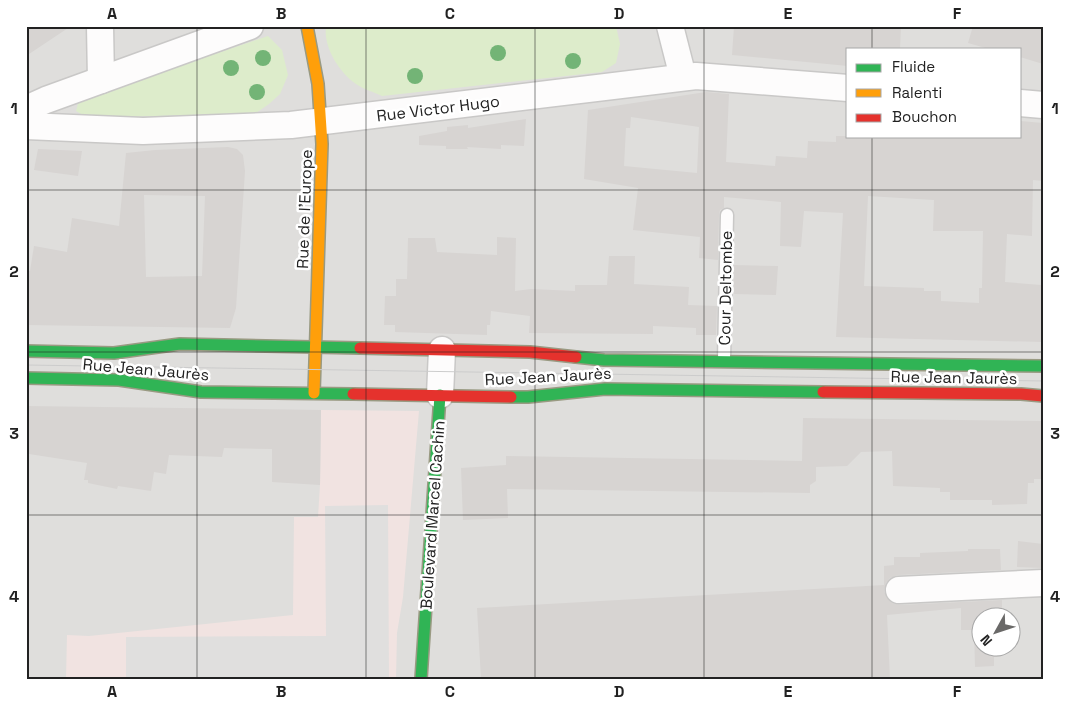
<svg xmlns="http://www.w3.org/2000/svg" width="1069" height="705" font-family="'Space Grotesk',sans-serif">
<style>
.residential{fill:#dfdedc;fill-rule:evenodd}
.commercial{fill:#f1e3e1}
.grass{fill:#ddeccb}
.parking{fill:#e0dfde}
.building{fill:#d7d4d2;fill-rule:evenodd}
.lines{fill:none;stroke-linecap:round;stroke-linejoin:round}
.lane-casing{stroke:#c9c8c7;stroke-width:15}
.street-casing{stroke:#c9c8c7;stroke-width:29}
.fast-casing{stroke:#999a82;stroke-width:14}
.slow-casing{stroke:#999a82;stroke-width:14}
.jam-casing{stroke:#999a82;stroke-width:14}
.lane{stroke:#fdfcfc;stroke-width:12}
.street{stroke:#fdfcfc;stroke-width:26}
.fast{stroke:#30b455;stroke-width:11}
.slow{stroke:#ff9f0a;stroke-width:11}
.jam{stroke:#e5322d;stroke-width:11}
.tram{stroke:#ccc;stroke-width:1}
.tree{fill:#73b476}
.grid{fill:none;stroke:#222;stroke-width:1;stroke-opacity:0.55}
.labels{text-anchor:middle;stroke-width:5;stroke-linejoin:round;paint-order:stroke}
.street-label{font-size:16px;fill:#222;stroke:#fff}
.neatline{fill:none;stroke:#222;stroke-width:2}
.grid-label{font-size:16px;text-anchor:middle;font-weight:bold;fill:#222}
</style>
<rect width="100%" height="100%" fill="#f0eeeb"/>
<path class="residential" d="M 26,26 L 1043,26 L 1043,679 L 26,679 ZM 848,49 L 1020,49 L 1020,136 L 848,136 ZM 982,618 L 1012,618 L 1012,648 L 982,648 Z"/>
<polygon class="commercial" points="321,410 419,411 403,597 397,633 396,679 66,679 67,635 89,636 293,615 294,517 318,517 320,485"/>
<g class="grass">
<path d="M 326,26 L 616,26 L 620,44 L 616,63 L 602,72 L 382,96 C 374,92 363,89 356,84 C 339,72 323,47 326,26 Z"/>
<polygon points="268,36 282,50 288,75 280,94 269,104 256,113 88,118 76,111 79,100"/>
</g>
<polygon class="parking" points="388,505 389,679 126,679 126,637 326,636 325,506"/>
<g class="building">
<polygon points="26,26 71,26 26,56"/>
<polygon points="734,26 901,26 900,49 848,49 848,66 732,55"/>
<polygon points="973,26 1043,26 1043,64 1020,57 1020,49 989,49 968,43"/>
<path d="M 706,92 L 729,94 L 726,162 L 775,166 L 776,156 L 807,158 L 808,141 L 836,142 L 836,136 L 1020,136 L 1020,121 L 1043,123 L 1043,181 L 1033,180 L 1032,236 L 1007,234 L 1005,282 L 1041,285 L 1043,342 L 836,337 L 843,213 L 804,211 L 801,247 L 780,246 L 781,202 L 724,197 L 724,208 L 720,210 L 719,215 L 718,260 L 699,258 L 700,237 L 633,230 L 638,188 L 584,179 L 588,110 ZM 631,117 L 699,127 L 697,173 L 624,166 L 626,128 L 630,128 ZM 868,196 L 934,200 L 933,231 L 983,231 L 982,288 L 979,288 L 979,303 L 941,301 L 941,291 L 924,291 L 924,288 L 864,286 Z"/>
<polygon points="526,119 524,146 501,145 501,149 467,147 468,149 446,149 446,146 419,145 419,136 447,131 447,127 468,125 468,128"/>
<path d="M 228,147 L 237,149 L 243,155 L 245,171 L 236,308 L 230,328 L 26,325 L 26,270 L 30,271 L 34,246 L 67,252 L 72,218 L 119,226 L 126,153 L 155,150 ZM 144,195 L 205,196 L 202,276 L 146,277 Z"/>
<polygon points="38,149 82,151 78,176 34,170"/>
<polygon points="497,237 516,238 515,291 531,289 575,291 575,285 607,285 609,256 635,256 634,284 689,287 688,305 717,306 716,335 696,335 696,328 653,326 653,334 529,333 530,316 491,311 490,325 487,325 487,335 395,332 395,325 384,325 385,296 396,296 396,279 407,279 408,238 435,238 437,252 497,255"/>
<polygon points="734,265 778,266 776,295 734,294"/>
<polygon points="26,406 321,410 320,485 272,482 272,449 224,448 222,457 169,455 166,474 154,472 151,491 118,486 117,489 88,483 88,480 84,480 87,463 29,454 29,446 26,446"/>
<polygon points="803,418 1043,421 1043,479 1034,479 1034,483 1028,483 1027,504 992,505 992,500 950,500 950,492 940,492 940,488 893,486 892,451 861,452 847,466 816,467 816,481 810,485 810,493 507,489 508,518 463,520 461,468 506,465 506,456 802,461"/>
<polygon points="1018,541 1043,544 1043,568 1017,567"/>
<polygon points="968,549 1000,549 1001,570 898,575 890,578 886,583 884,591 887,598 892,603 900,605 1002,600 1002,618 982,618 982,648 1003,648 1003,656 994,657 994,666 975,667 974,630 961,630 961,608 887,615 890,679 481,679 477,608 884,585 884,566 894,565 894,557 920,557 920,553 968,551"/>
</g>
<g class="lines">
<defs>
<polyline id="lane" points="724,360 727,215"/>
<g id="street">
<polyline points="100,26 101,80"/>
<polyline points="670,26 683,77"/>
<polyline points="1020,103 1043,105"/>
<polyline points="26,109 46,100 250,26"/>
<polyline points="26,126 143,131 291,125 696,76 848,88"/>
<polyline points="440,395 442,350"/>
<polyline points="899,590 1043,583"/>
</g>
<g id="fast">
<polyline points="26,351 114,353 180,344 360,348"/>
<polyline points="576,357 604,360 1043,366"/>
<polyline points="26,378 119,380 201,392 353,394"/>
<polyline points="511,397 528,397 605,389 823,392"/>
<polyline points="421,679 440,395"/>
</g>
<polyline id="slow" points="307,26 318,84 322,144 314,393"/>
<g id="jam">
<polyline points="360,348 530,352 576,357"/>
<polyline points="823,392 1021,394 1043,396"/>
<polyline points="353,394 511,397"/>
</g>
</defs>
<use href="#lane" class="lane-casing"/>
<use href="#street" class="street-casing"/>
<use href="#fast" class="fast-casing"/>
<use href="#slow" class="slow-casing"/>
<use href="#jam" class="jam-casing"/>
<use href="#lane" class="lane"/>
<use href="#street" class="street"/>
<use href="#fast" class="fast"/>
<use href="#slow" class="slow"/>
<use href="#jam" class="jam"/>
<polyline class="tram" points="26,365 1043,381"/>
</g>
<g class="tree">
<circle cx="498" cy="53" r="8"/>
<circle cx="263" cy="58" r="8"/>
<circle cx="573" cy="61" r="8"/>
<circle cx="231" cy="68" r="8"/>
<circle cx="415" cy="76" r="8"/>
<circle cx="257" cy="92" r="8"/>
</g>
<path class="grid" d="M 197,26 L 197,679M 366,26 L 366,679M 535,26 L 535,679M 704,26 L 704,679M 872,26 L 872,49M 872,136 L 872,679M 26,190 L 1043,190M 26,352 L 1043,352M 26,515 L 1043,515"/>
<g class="labels">
<g class="street-label">
<text transform="translate(438 108) rotate(-7)" y="6">Rue Victor Hugo</text>
<text transform="translate(304 209) rotate(-88)" y="6">Rue de l'Europe</text>
<text transform="translate(725 288) rotate(-89)" y="6">Cour Deltombe</text>
<text transform="translate(146 369) rotate(5)" y="6">Rue Jean Jaurès</text>
<text transform="translate(548 376) rotate(-3)" y="6">Rue Jean Jaurès</text>
<text transform="translate(954 377) rotate(1)" y="6">Rue Jean Jaurès</text>
<text transform="translate(432 515) rotate(-86)" y="6">Boulevard Marcel Cachin</text>
</g>
</g>
<rect width="1069" height="705" fill="none" stroke="#ffffff" stroke-width="55"/>
<rect x="846" y="48" width="175" height="90" fill="#ffffff" stroke="#a7a7a7"/>
<rect x="856" y="64" width="25" height="8" fill="#30b455" stroke="#a7a7a7"/>
<text x="892" y="72" font-size="15" fill="#222222">Fluide</text>
<rect x="856" y="89" width="25" height="8" fill="#ff9f0a" stroke="#a7a7a7"/>
<text x="892" y="98" font-size="15" fill="#222222">Ralenti</text>
<rect x="856" y="114" width="25" height="8" fill="#e5322d" stroke="#a7a7a7"/>
<text x="892" y="122" font-size="15" fill="#222222">Bouchon</text>
<g transform="translate(996 632) rotate(230)"><circle r="24" fill="#ffffff" stroke="#a7a7a7"/>
<path d="M0-4L9 19L0 12L-9 19Z" fill="#6a6968"/>
<text y="-8" font-size="14" font-weight="bold" text-anchor="middle" fill="#222222">N</text>
</g>
<rect x="28" y="28" width="1014" height="650" class="neatline"/>
<g class="grid-label">
<text x="112" y="19">A</text>
<text x="281" y="19">B</text>
<text x="450" y="19">C</text>
<text x="619" y="19">D</text>
<text x="788" y="19">E</text>
<text x="957" y="19">F</text>
<text x="14" y="114">1</text>
<text x="1055" y="114">1</text>
<text x="14" y="277">2</text>
<text x="1055" y="277">2</text>
<text x="14" y="439">3</text>
<text x="1055" y="439">3</text>
<text x="14" y="602">4</text>
<text x="1055" y="602">4</text>
<text x="112" y="697">A</text>
<text x="281" y="697">B</text>
<text x="450" y="697">C</text>
<text x="619" y="697">D</text>
<text x="788" y="697">E</text>
<text x="957" y="697">F</text>
</g>
</svg>
